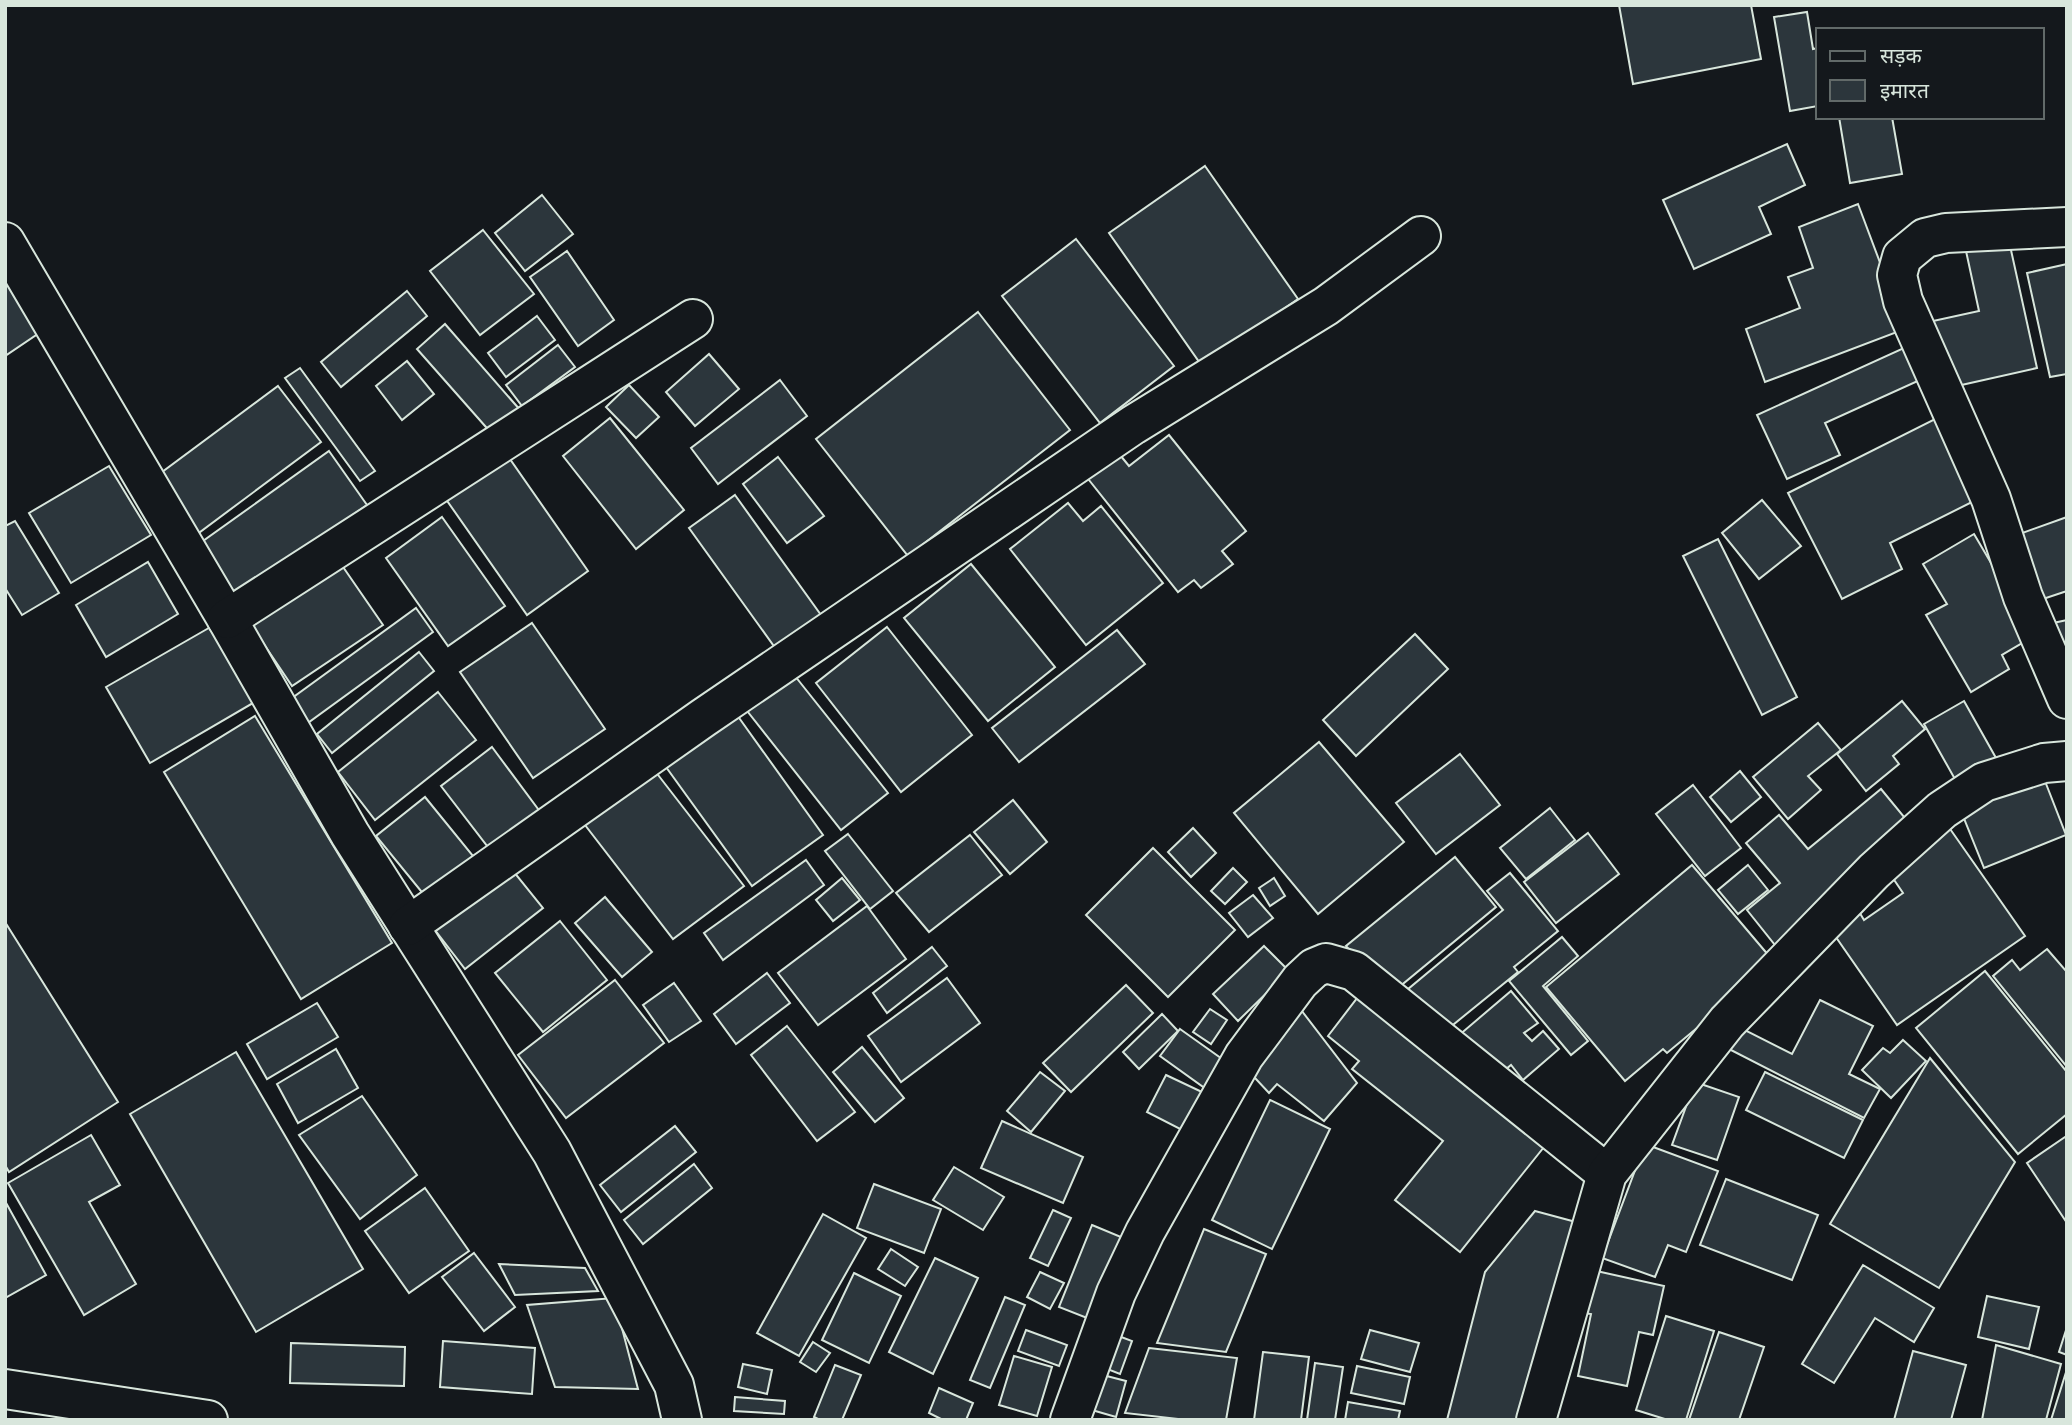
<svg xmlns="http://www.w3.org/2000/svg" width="2072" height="1425" font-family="'DejaVu Sans','Noto Sans Devanagari',sans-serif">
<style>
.building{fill:#2c363c;stroke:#d8e6dc;stroke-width:2}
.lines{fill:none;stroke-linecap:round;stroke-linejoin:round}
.minor-casing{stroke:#d8e6dc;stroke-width:42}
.trunk-casing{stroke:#d8e6dc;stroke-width:42}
.minor{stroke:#14181c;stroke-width:38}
.trunk{stroke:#14181c;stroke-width:38}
</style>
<rect width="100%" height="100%" fill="#14181c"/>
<g class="building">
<polygon points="1619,5 1751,5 1761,59 1633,84"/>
<polygon points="1807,12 1813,49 1818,48 1818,106 1790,111 1774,17"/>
<polygon points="1839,117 1892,117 1902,174 1850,183"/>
<polygon points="1787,144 1805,185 1759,207 1771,234 1694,269 1663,200"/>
<polygon points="1205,166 1298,299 1202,366 1109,233"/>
<polygon points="542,195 573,234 525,271 495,233"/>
<polygon points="1858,204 1905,329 1765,382 1746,329 1800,308 1788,277 1813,268 1799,227"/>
<polygon points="483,230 534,294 480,335 430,271"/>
<polygon points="1076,239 1174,366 1100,423 1002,296"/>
<polygon points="2009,241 2037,368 1948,388 1933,321 1979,311 1966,251"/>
<polygon points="567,251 614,320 578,346 530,277"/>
<polygon points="2067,264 2067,374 2050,377 2027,273"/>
<polygon points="5,265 48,327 5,356"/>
<polygon points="407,291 427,316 341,387 321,362"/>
<polygon points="978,312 1070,430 908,556 816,439"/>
<polygon points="537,316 555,340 506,377 488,353"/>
<polygon points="445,324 521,411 493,435 417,349"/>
<polygon points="558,345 575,367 522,406 506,385"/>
<polygon points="1906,347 1920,380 1825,423 1840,455 1787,479 1757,415"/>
<polygon points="709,354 739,389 695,426 666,392"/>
<polygon points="407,361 434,394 402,420 376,386"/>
<polygon points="300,368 375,471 360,481 285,378"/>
<polygon points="780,380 807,416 718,484 691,448"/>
<polygon points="629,385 659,417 636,438 606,407"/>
<polygon points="278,386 321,442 192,538 150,481"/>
<polygon points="1943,415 1984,496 1890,543 1902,569 1842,599 1788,493"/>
<polygon points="610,418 684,510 636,549 563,456"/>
<polygon points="1169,435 1246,531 1222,551 1233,564 1201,588 1194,580 1178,592 1085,475 1116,450 1129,466"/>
<polygon points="329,451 367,505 235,599 196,546"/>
<polygon points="505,452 588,571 527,615 443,495"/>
<polygon points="778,457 824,516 787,543 743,484"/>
<polygon points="109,466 151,535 71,583 29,513"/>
<polygon points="735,495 826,622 781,656 689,528"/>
<polygon points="1762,500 1801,546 1759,579 1722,533"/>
<polygon points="1068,503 1083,521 1101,506 1163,583 1086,645 1010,549"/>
<polygon points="442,517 505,606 448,646 386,558"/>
<polygon points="2067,517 2067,591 2034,602 2011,537"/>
<polygon points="15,521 59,593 22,615 5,588 5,526"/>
<polygon points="1974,534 2034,636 2002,655 2009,669 1971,692 1926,615 1947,604 1923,564"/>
<polygon points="1718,539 1797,697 1762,715 1683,556"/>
<polygon points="148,562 178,614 106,657 76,605"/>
<polygon points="341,564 383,625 292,686 251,625"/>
<polygon points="971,564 1055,667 988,721 904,618"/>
<polygon points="416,608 433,632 305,725 288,701"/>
<polygon points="2067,620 2067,661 2044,625"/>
<polygon points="221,621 265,696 150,763 106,687"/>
<polygon points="532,623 605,729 533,778 460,672"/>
<polygon points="887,627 972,735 901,792 816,683"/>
<polygon points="1117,630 1145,664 1019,762 992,728"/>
<polygon points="1415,634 1448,669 1356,756 1323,720"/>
<polygon points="419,652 434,671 332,753 317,734"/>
<polygon points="791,671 888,793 841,830 744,707"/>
<polygon points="438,692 476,740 375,820 338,772"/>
<polygon points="1902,701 1925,729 1893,756 1899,764 1866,791 1837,754"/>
<polygon points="1964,701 1996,758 1956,781 1924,724"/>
<polygon points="737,715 823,835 752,886 666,767"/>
<polygon points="255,716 392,943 301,999 164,772"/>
<polygon points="1818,723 1841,750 1808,776 1821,790 1788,819 1753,777"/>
<polygon points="1319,742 1404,842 1318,914 1234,813"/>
<polygon points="492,747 541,813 491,851 441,786"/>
<polygon points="1460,754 1500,805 1436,854 1396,803"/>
<polygon points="655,771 744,886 673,939 585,825"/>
<polygon points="1740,771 1761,797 1731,822 1710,797"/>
<polygon points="2043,776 2066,835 1984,868 1961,811"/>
<polygon points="1693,785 1741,848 1705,876 1656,814"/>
<polygon points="1881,789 1914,829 1775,945 1747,910 1780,883 1746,843 1779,815 1808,849"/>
<polygon points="425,797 482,867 434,907 376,836"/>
<polygon points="1013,800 1047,842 1010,874 974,832"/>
<polygon points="1550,808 1575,840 1526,879 1500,848"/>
<polygon points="1948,826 2025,936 1897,1025 1831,930 1858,910 1864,920 1903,893 1886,868"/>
<polygon points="1193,828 1216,853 1191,877 1168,852"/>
<polygon points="1588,833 1619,874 1556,923 1524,882"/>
<polygon points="848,834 893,891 870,909 825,851"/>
<polygon points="970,835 1002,875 929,932 896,893"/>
<polygon points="1153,848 1235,930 1168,997 1086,915"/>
<polygon points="1455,857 1496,907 1387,997 1346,946"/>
<polygon points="806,860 824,885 723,960 704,933"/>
<polygon points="505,861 543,908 465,969 428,921"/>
<polygon points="1692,865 1775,963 1667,1053 1663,1049 1625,1081 1546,987"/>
<polygon points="1748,865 1768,890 1738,914 1718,890"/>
<polygon points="1233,868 1247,882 1225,904 1211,891"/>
<polygon points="1510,873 1558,931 1514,967 1518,972 1443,1033 1407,990 1503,910 1487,891"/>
<polygon points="842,878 860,900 833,921 816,900"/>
<polygon points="1274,878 1285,896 1270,906 1259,888"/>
<polygon points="1253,895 1273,918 1248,937 1229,913"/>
<polygon points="605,897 652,952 622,977 575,923"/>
<polygon points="867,906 906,959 818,1025 778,973"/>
<polygon points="560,921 607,980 543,1032 495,973"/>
<polygon points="5,922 118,1102 9,1172 5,1165"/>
<polygon points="1562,937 1578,956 1543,986 1588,1041 1571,1055 1509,981"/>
<polygon points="1264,946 1289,971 1238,1021 1213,994"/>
<polygon points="932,947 947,966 887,1013 873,993"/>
<polygon points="2047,949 2067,972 2067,1067 1993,976 2012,960 2020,970"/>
<polygon points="1985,971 2067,1072 2067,1114 2018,1154 1916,1028"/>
<polygon points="767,973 790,1003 736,1044 714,1014"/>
<polygon points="947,978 980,1023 901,1082 868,1036"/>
<polygon points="615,980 664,1043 566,1118 518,1055"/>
<polygon points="674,983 701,1021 669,1042 643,1005"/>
<polygon points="1126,985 1153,1013 1071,1092 1043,1063"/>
<polygon points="1511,991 1538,1023 1524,1033 1532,1041 1543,1031 1559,1049 1523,1080 1511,1065 1494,1079 1458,1036"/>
<polygon points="1361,993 1548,1142 1460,1252 1395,1200 1443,1141 1352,1069 1359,1061 1328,1036"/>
<polygon points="1820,1000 1873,1026 1849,1074 1880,1089 1864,1118 1727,1048 1737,1026 1792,1054"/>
<polygon points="1295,1002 1357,1083 1324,1121 1277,1084 1269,1093 1241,1063"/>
<polygon points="317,1003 338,1037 267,1079 247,1044"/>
<polygon points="1210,1009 1227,1020 1211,1044 1193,1032"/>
<polygon points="1162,1014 1178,1031 1139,1069 1123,1052"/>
<polygon points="787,1026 855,1112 817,1141 751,1055"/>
<polygon points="1180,1029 1232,1066 1213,1094 1160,1056"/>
<polygon points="1903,1040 1926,1061 1891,1098 1862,1070 1883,1048 1890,1053"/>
<polygon points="862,1047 904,1098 875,1122 833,1072"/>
<polygon points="336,1049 358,1088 298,1123 277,1084"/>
<polygon points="236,1052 363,1269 256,1332 130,1114"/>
<polygon points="1930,1058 2015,1162 1939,1288 1830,1224"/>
<polygon points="1040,1072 1065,1091 1031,1132 1007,1111"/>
<polygon points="1765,1072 1863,1120 1844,1158 1746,1110"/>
<polygon points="1166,1075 1202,1092 1182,1130 1147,1112"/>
<polygon points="1695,1082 1739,1097 1717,1160 1672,1145"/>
<polygon points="362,1096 417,1175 360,1219 299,1135"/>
<polygon points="1270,1100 1330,1129 1272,1249 1212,1220"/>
<polygon points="1002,1121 1083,1157 1063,1203 981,1168"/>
<polygon points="675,1126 696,1152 621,1212 600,1185"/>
<polygon points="91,1135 120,1185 89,1202 136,1284 84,1315 8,1183"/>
<polygon points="2065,1137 2067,1139 2067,1223 2027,1163"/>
<polygon points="1645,1144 1718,1171 1686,1252 1668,1245 1655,1277 1602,1258"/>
<polygon points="694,1164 712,1188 643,1244 624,1220"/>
<polygon points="954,1167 1004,1197 983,1230 933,1200"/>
<polygon points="1726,1179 1818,1215 1792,1280 1700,1245"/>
<polygon points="874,1184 941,1209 924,1253 857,1228"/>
<polygon points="425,1188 469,1251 409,1293 365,1231"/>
<polygon points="5,1201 46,1275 5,1298"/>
<polygon points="1053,1210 1071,1218 1048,1266 1030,1258"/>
<polygon points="1535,1211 1587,1225 1536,1420 1447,1420 1485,1272"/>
<polygon points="823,1214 866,1238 799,1356 757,1333"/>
<polygon points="1092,1225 1121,1237 1087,1318 1059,1307"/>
<polygon points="1204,1229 1266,1254 1226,1352 1157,1343"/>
<polygon points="891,1249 918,1267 905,1286 878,1269"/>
<polygon points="474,1253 515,1307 484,1331 442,1277"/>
<polygon points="935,1258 978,1278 933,1374 889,1352"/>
<polygon points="499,1264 585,1268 598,1291 515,1295"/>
<polygon points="1863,1265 1934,1308 1914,1342 1875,1318 1834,1383 1802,1364"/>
<polygon points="1592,1270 1664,1286 1653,1335 1639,1332 1627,1386 1578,1376 1591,1314 1583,1313"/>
<polygon points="1040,1272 1064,1283 1050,1309 1027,1297"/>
<polygon points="854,1273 901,1296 869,1363 822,1340"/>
<polygon points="1987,1296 2039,1307 2029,1349 1978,1337"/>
<polygon points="1005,1297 1025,1305 990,1388 970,1380"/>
<polygon points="614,1298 638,1389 555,1387 527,1305"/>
<polygon points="1666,1316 1714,1331 1686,1420 1668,1420 1636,1410"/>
<polygon points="2067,1327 2067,1355 2059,1352"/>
<polygon points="1026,1330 1067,1345 1059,1366 1018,1351"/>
<polygon points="1370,1330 1419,1343 1410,1372 1361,1359"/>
<polygon points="1108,1332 1132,1341 1120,1374 1097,1365"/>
<polygon points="1719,1332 1764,1347 1739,1420 1689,1420"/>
<polygon points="443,1341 535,1348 532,1394 440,1387"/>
<polygon points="813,1342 830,1353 816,1372 800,1362"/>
<polygon points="291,1343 405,1347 404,1386 290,1383"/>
<polygon points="1996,1345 2061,1364 2046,1420 1982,1420"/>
<polygon points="1149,1348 1237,1358 1226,1420 1187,1420 1125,1413"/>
<polygon points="1913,1351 1966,1365 1951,1420 1894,1420"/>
<polygon points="1263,1352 1309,1357 1301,1420 1254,1420"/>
<polygon points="1014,1356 1052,1367 1037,1416 999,1405"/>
<polygon points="1315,1363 1343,1367 1335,1420 1307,1420"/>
<polygon points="743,1364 772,1370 767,1394 738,1387"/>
<polygon points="835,1365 861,1375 842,1420 820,1420 814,1417"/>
<polygon points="1357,1366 1410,1377 1404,1404 1351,1393"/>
<polygon points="2067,1369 2067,1420 2051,1420"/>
<polygon points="1095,1373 1126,1381 1116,1417 1085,1408"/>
<polygon points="939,1388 973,1403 966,1420 943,1420 929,1413"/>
<polygon points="735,1397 785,1401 784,1414 734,1411"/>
<polygon points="1348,1402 1400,1411 1398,1420 1345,1420"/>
</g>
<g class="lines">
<defs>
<g id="minor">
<polyline points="2067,227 1946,233 1925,238 1902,257 1897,275 1903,301 1991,499 2023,597 2067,699"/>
<polyline points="5,242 227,619 350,834 552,1152 674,1385 682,1420"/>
<polyline points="227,619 693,319"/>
<polyline points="408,926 703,718 1133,425 1326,306 1421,236"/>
<polyline points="1070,1420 1116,1293 1145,1232 1244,1056 1300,981 1314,968 1326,963 1354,971 1607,1174"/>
<polyline points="1536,1420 1607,1174 1727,1022 1874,871 1942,810 1984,782 2044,763 2067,761"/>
</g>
<polyline id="trunk" points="5,1389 208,1420"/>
</defs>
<use href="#minor" class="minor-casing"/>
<use href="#trunk" class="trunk-casing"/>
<use href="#minor" class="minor"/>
<use href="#trunk" class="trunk"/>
</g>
<rect width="2072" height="1425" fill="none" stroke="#d8e6dc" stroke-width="14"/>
<rect x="1816" y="28" width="228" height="91" fill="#14181c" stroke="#626a69" stroke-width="2"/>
<rect x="1830" y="51" width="35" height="10" fill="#14181c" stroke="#626a69" stroke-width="2"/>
<text x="1880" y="63" font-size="21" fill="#d8e6dc">सड़क</text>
<rect x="1830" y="80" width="35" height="21" fill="#2c363c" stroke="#626a69" stroke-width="2"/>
<text x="1880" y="98" font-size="21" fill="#d8e6dc">इमारत</text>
</svg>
